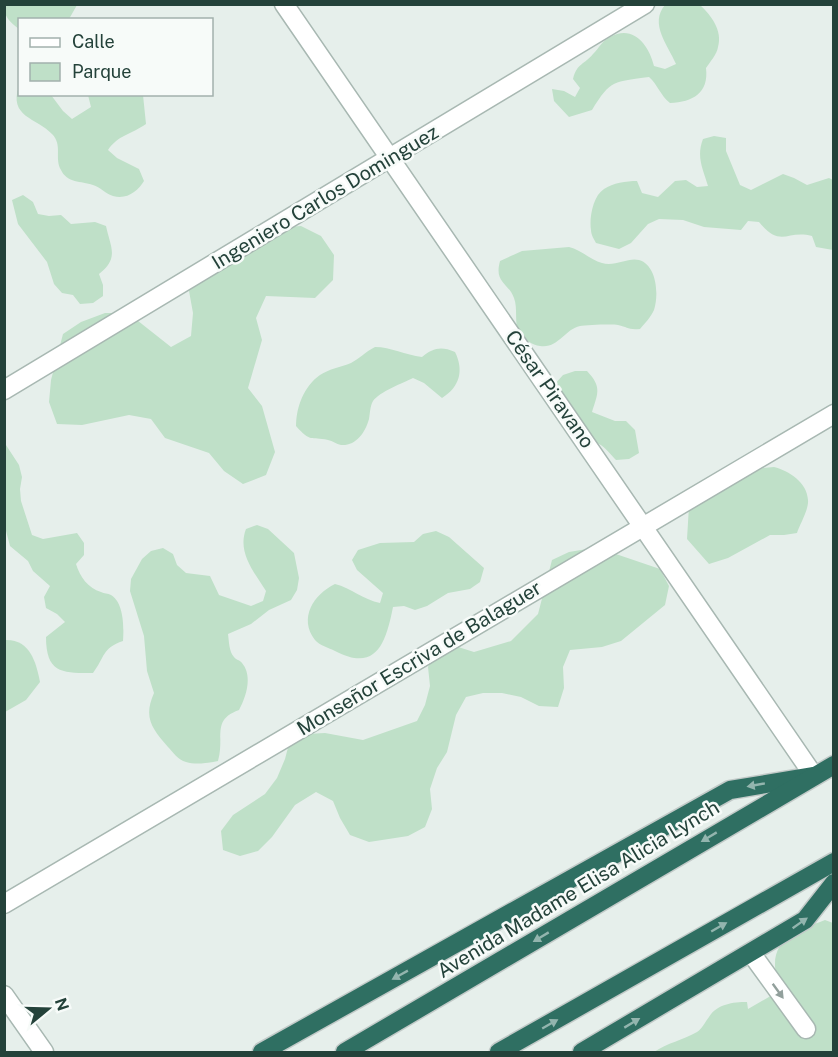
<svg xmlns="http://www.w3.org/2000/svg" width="838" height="1057" font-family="'Public Sans',sans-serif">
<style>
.green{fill:#bfe0c8}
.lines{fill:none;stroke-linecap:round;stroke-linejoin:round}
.lane-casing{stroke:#a8b8b2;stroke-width:21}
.street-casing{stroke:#a8b8b2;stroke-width:21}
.highway-casing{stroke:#c2cac8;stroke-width:21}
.lane{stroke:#fff;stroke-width:18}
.street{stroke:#fff;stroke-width:18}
.highway{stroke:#2f6f62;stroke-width:18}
.oneway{fill:#93b5ae}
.oneway2{fill:#92a09c}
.labels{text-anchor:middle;stroke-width:5;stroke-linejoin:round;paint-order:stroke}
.street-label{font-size:20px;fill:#24423a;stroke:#f7fbf9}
</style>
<rect width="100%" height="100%" fill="#e6efeb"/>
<g class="green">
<path d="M 4,5 L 5,4 L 77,5 L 69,19 L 20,20 L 19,29 C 10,22 4,17 4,5 Z"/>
<path d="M 665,5 L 700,5 C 711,15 723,31 718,47 C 717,54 710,62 706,68 C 709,93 693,102 670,103 C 660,95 658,85 649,77 C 614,82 611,79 592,110 L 569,117 L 554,101 L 552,89 L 564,91 L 575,97 L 580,88 L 573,79 C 577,63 584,65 593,54 C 599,48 602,41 610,37 C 634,24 649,46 654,66 L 665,69 L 676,64 C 668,45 649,24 665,5 Z"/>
<path d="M 19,86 L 20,94 L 51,95 L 63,111 L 72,119 L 91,107 L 88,95 L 143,95 L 146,124 C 132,134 118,135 108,150 L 117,158 L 139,169 L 144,181 C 138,191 127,200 113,196 C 106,194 100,187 93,185 C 81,181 67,183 61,170 C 54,158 63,145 52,134 C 37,118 8,117 19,86 Z"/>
<path d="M 714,136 L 726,138 L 726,151 L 740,185 L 751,190 L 783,174 L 794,178 L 807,185 L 829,178 L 833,180 L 833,250 L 816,247 L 812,236 C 787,229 781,249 759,222 L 748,221 L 741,230 L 704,227 L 683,220 L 659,219 L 648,224 L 631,243 L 619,249 L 596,243 C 594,239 591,235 591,230 C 589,218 593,196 604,189 C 613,183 626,181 637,181 L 642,193 L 658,197 L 675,181 L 686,180 L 697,187 L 708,186 C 703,169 696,157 703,139 Z"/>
<path d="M 23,195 L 33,202 L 38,214 L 49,216 L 61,215 L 71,224 L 95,222 L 106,226 C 110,246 120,258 99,274 L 103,285 L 103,296 L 93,303 L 80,304 L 73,295 L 62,293 L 54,284 L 47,262 L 18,224 L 12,200 Z"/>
<polygon points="301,226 321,236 334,255 333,280 315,298 266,296 256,318 262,340 248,388 262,406 275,452 266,475 243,484 224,471 209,453 165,438 151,419 129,415 82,425 57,424 49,402 51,380 63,334 81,322 105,313 128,313 171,347 191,336 193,313 189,291 198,270 277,228"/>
<path d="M 569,247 C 581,250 591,260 602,263 C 615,267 628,257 639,260 C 657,265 659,295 654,310 C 651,317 645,323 640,329 C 627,330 628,327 618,325 C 612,324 586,325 580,326 C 565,329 558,349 540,346 C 532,345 525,339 519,336 C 514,322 518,308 514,298 C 508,282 494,283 500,261 L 522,251 Z"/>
<path d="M 375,347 C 391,347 405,355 422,357 C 433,348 441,346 455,352 C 464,370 460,387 442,398 L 424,383 L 413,378 C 403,383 379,392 373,401 C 370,406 370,414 369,419 C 365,433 356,446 341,445 C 336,444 333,441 328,440 C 310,436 311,443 296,426 C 296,407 304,386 320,375 C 329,369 341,367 351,363 C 359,359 365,352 375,347 Z"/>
<path d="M 575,371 L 587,371 C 602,387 598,393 592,412 L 615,421 L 626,421 L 635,430 L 639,453 L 629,459 L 616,460 C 611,455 605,447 599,444 C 592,440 584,441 579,432 C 570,414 582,405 556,395 L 555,384 L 563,375 Z"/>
<path d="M 4,442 L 19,465 L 22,477 L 20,489 L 21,501 L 32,535 L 43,539 L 77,533 L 84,543 L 84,555 L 76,564 C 80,577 88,588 101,592 C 104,594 108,593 111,595 C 124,603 124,627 123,641 C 102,648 105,657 93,673 C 63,673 46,674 46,637 L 65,622 L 57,614 L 46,608 L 44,597 L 50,586 L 33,571 L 28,561 L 10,546 L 5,527 Z"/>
<path d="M 774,467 C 789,471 807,482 808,500 C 809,509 800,524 797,533 L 784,535 L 770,535 L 728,558 L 709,564 L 687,539 L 689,506 L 763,468 Z"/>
<path d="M 257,525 L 268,529 L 294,553 L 299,578 L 297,590 L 291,600 L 269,610 L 251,624 L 228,634 C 229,641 229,652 234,657 C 236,660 240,660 242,663 C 253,676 246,697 239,710 C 211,720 225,737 218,761 C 208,763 196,765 186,762 C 178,760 173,752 168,747 C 152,728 143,718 154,693 L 147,671 L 144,636 L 130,591 L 131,579 L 142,559 L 151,551 L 163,548 L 173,554 L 177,565 L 186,573 L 210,576 L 219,595 L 251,606 L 263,601 L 266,591 C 254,572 237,552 246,529 Z"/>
<path d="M 436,531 L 449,537 L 484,568 L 480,582 L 470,589 L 448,593 L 427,606 L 415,610 L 404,606 L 393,607 C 386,642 377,673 335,651 C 329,648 319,645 315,640 C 298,618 314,594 335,584 C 351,588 364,600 380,603 L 383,593 L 357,570 L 352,560 L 358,550 L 380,543 L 414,542 L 423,534 Z"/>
<polygon points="587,549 607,551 660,569 669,586 665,605 621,641 602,647 570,650 563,667 564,688 558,707 539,706 521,697 502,693 483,693 466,697 456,715 447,752 437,768 430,789 432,809 425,827 408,836 369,842 350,835 340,818 333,801 316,792 295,805 272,837 258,851 240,856 223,850 221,831 233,815 265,794 277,778 285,759 290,740 307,734 325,733 363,740 417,721 425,705 430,686 428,667 437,650 455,646 474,652 511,641 538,614 552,560 569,552"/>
<path d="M 5,640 C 30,639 36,662 40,682 L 26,700 L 5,712 Z"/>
<path d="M 825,920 L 833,923 L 833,1052 L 654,1052 C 667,1043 683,1040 697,1032 C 702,1029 705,1022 709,1017 C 717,1004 733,1002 747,1002 L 748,1009 L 781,990 C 780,983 775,973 775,966 C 774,936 802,929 825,920 Z"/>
</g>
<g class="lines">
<defs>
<polyline id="lane" points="751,953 806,1029"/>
<g id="street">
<polyline points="284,4 814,776"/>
<polyline points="4,390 645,4"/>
<polyline points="4,904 834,414"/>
<polyline points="4,995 44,1052"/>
</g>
<g id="highway">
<polyline points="262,1052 730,790 814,776"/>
<polyline points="345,1052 834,765"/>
<polyline points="499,1052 834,862"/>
<polyline points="582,1052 805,920 834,883"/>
</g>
</defs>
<use href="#lane" class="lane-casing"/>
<use href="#street" class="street-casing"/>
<use href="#highway" class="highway-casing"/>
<use href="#lane" class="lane"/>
<use href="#street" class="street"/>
<use href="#highway" class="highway"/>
</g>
<defs><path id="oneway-solid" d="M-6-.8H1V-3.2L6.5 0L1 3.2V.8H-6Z" transform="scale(1.5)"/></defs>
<g class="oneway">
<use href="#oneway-solid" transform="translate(756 785) rotate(170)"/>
<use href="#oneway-solid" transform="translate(709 837) rotate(149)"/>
<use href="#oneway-solid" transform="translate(800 923) rotate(-35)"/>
<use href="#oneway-solid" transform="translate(719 927) rotate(-30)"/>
<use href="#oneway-solid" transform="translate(541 937) rotate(149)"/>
<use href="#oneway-solid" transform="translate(400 975) rotate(151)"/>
<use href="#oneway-solid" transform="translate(632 1023) rotate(-31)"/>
<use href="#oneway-solid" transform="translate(550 1024) rotate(-30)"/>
</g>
<use class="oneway2" href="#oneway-solid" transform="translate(778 991) rotate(54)"/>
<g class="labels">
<g class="street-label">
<text transform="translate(325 197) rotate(-31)" y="7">Ingeniero Carlos Dominguez</text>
<text transform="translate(550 389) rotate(55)" y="7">César Piravano</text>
<text transform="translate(419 658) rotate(-31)" y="7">Monseñor Escriva de Balaguer</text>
<text transform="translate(578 889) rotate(-31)" y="7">Avenida Madame Elisa Alicia Lynch</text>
</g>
</g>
<rect width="838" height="1057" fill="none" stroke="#24423a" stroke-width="12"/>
<rect x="18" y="18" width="195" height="78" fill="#f7fbf9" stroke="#a3b1ad" stroke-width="1.5"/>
<rect x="30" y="38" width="30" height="9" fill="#ffffff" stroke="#a3b1ad" stroke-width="1.5"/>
<text x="72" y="48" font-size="18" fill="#24423a">Calle</text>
<rect x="30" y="63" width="30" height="18" fill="#bfe0c8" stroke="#a3b1ad" stroke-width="1.5"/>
<text x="72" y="78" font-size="18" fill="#24423a">Parque</text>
<g transform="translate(48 1009) rotate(71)" stroke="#f7fbf9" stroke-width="4.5" paint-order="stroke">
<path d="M0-4.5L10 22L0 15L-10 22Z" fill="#24423a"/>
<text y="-9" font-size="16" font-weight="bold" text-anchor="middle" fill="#24423a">N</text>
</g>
</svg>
